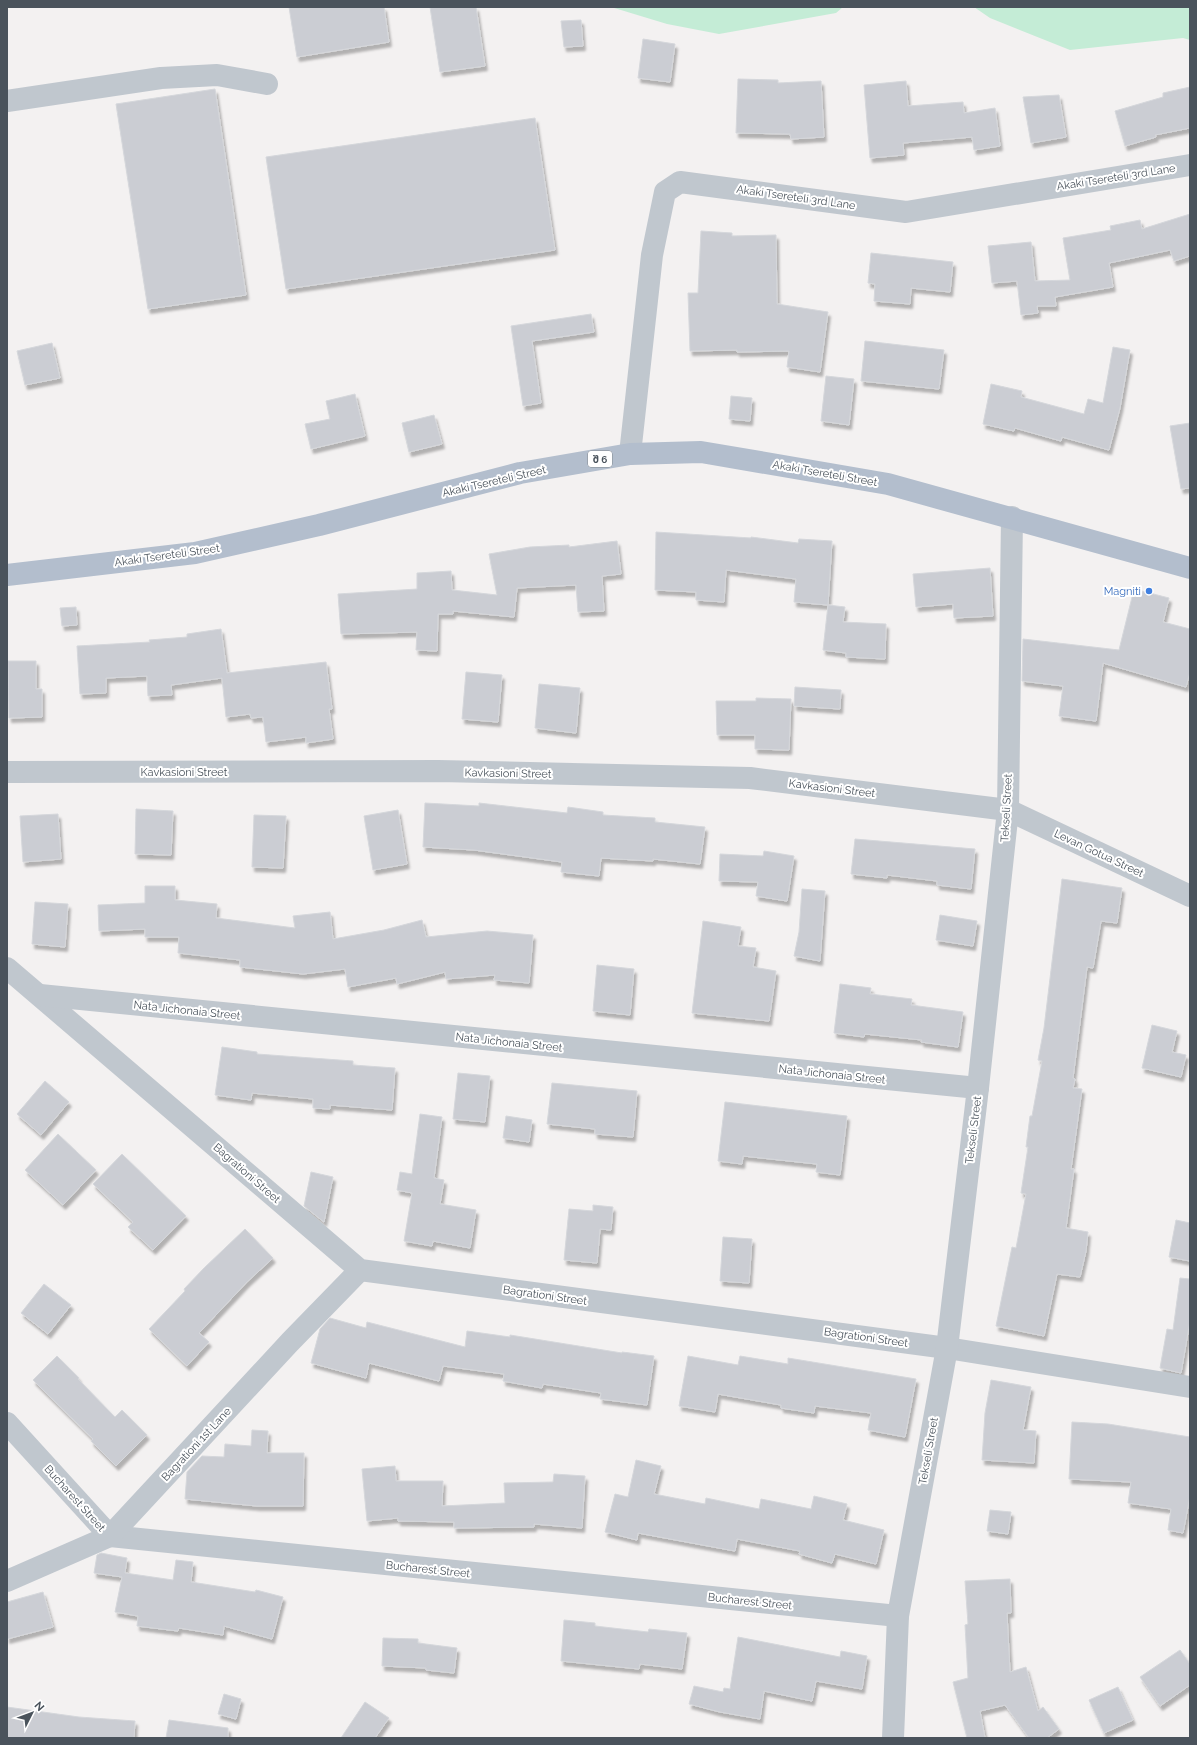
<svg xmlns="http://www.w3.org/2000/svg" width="1197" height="1745" font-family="Raleway,'Noto Sans Georgian',sans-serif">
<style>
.green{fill:#c4ecd6}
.building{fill:#cbcdd3;stroke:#d5d7db;filter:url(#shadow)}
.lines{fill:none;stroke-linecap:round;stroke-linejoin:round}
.minor{stroke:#c0c7ce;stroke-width:22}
.major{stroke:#b3becd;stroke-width:22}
.shop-dot{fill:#3f7fe0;stroke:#fff;stroke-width:1.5}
.labels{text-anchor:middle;stroke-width:4;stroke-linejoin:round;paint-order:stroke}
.shield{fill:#fff;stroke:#80878d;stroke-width:1}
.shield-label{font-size:10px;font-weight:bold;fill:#4a535c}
.street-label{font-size:11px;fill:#4a535c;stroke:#fff}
.shop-label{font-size:11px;fill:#366cbe;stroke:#fff;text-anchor:end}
</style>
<defs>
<filter id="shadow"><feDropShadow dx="2.5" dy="4.5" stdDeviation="1" flood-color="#0004"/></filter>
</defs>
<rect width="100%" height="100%" fill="#f3f1f1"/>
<g class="green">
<polygon points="611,7 843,7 836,13 719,34 667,24"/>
<polygon points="974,7 1190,7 1190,40 1183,38 1070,50 990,18"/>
</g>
<g class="building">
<polygon points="289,7 384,7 389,42 297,57"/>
<polygon points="430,7 476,7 485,66 440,72"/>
<polygon points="581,20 583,46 564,47 561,21"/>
<polygon points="643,39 675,44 670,82 638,78"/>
<polygon points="738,79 778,80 778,83 821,81 824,137 791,139 790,134 736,133"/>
<polygon points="906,81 908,106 963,102 964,113 995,108 1000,146 974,150 972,137 903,143 904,155 870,158 864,85"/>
<polygon points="1190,87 1190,128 1155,135 1156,137 1125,146 1115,111 1163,97 1163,93"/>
<polygon points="215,89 246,295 148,309 116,104"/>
<polygon points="1059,95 1066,137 1031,143 1023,97"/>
<polygon points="535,118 555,250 286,289 266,157"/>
<polygon points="1190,214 1190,256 1174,261 1170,250 1109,263 1113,287 1055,297 1056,306 1037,306 1038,313 1021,315 1017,281 992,283 988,246 1031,242 1035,281 1070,280 1063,238 1111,230 1110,226 1140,220 1142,229"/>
<polygon points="701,231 732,233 732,236 776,235 777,304 828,312 820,372 787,367 789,351 737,352 737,350 690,351 688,293 698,293"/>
<polygon points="871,253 953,262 950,292 911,288 910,304 874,301 875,284 868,283"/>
<polygon points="591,314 594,332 532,341 541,403 523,406 511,326"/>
<polygon points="865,341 944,350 939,389 861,381"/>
<polygon points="52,343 60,378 25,385 17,351"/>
<polygon points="1113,347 1130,350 1120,408 1109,450 1062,437 1061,441 1015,428 1014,431 983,424 991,384 1022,391 1021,397 1084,414 1088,399 1103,403"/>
<polygon points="826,376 854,379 849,425 821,421"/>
<polygon points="355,394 365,436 311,449 305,424 330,419 326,401"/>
<polygon points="731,396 752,398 750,421 729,419"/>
<polygon points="434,415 442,444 409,452 402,423"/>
<polygon points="1190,423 1190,488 1181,489 1170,426"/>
<polygon points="656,532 751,538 751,537 798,543 799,539 832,541 828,605 794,602 796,579 726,570 724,602 696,600 696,592 655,590"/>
<polygon points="617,541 621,574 602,576 604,611 578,612 576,585 517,588 514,617 453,611 453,614 438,614 437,651 416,650 417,632 341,634 338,594 417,589 417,573 451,571 452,590 497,595 489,554 530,547 569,545 569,547"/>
<polygon points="990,568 993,616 954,618 953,604 916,607 913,574"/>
<polygon points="1134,589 1169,598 1163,622 1190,629 1190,672 1186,687 1103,663 1096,721 1059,716 1063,686 1022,681 1023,639 1119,650"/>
<polygon points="828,605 845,607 843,622 886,624 885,659 846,657 846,653 823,650"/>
<polygon points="76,607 77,625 62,626 60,608"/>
<polygon points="221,629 227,673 326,662 332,709 329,709 333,739 306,743 306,737 266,742 263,717 251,718 250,714 226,717 222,678 171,685 172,695 148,696 147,676 106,678 106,693 80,694 77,646 150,642 149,640 187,637 187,634"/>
<polygon points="8,661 36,661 36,689 42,689 42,717 9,718"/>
<polygon points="466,672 502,675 498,722 462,719"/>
<polygon points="539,684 580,688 576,733 535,728"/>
<polygon points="795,687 841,690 840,709 794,706"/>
<polygon points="756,698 791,699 789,750 755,749 755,735 717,735 716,701 756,701"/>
<polygon points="425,803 479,806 479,803 567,813 568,807 603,812 603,815 655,818 655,822 705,827 700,864 653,859 653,861 601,858 599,876 561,872 562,862 474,850 423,847"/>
<polygon points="136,809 173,811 171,855 135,854"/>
<polygon points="398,810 407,864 373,870 364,816"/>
<polygon points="58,814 61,859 23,862 20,816"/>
<polygon points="254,815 286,816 283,868 252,867"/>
<polygon points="855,839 975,849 971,889 937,885 937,881 887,875 887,878 851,874"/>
<polygon points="764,851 794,856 787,901 756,896 758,882 719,881 720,854 763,856"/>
<polygon points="1062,879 1122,888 1117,923 1101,921 1093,968 1087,967 1073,1078 1075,1079 1073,1088 1082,1089 1071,1169 1074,1169 1066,1228 1088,1232 1086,1251 1080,1277 1057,1274 1044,1336 996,1326 1012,1247 1016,1248 1026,1194 1021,1193 1028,1147 1026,1147 1030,1116 1032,1116 1042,1061 1038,1060 1044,1028"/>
<polygon points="145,886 175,886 175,900 217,904 216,918 295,928 293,916 330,912 333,939 384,930 422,920 426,937 487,931 533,935 529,983 494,980 495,975 446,979 445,972 397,984 396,978 348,987 345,969 303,974 240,967 240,960 178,953 179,937 145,937 145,929 99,931 98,905 145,903"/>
<polygon points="802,889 825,891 820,961 794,956 799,932"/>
<polygon points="35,902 68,904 65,947 32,944"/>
<polygon points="940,915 977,921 973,946 936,940"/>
<polygon points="703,921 741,927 738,946 756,948 753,967 776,971 769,1021 692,1013"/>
<polygon points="597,965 634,969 630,1015 593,1011"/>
<polygon points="840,984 871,988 870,994 912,999 911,1005 963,1012 958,1047 921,1042 922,1040 865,1034 864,1037 834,1033"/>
<polygon points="1152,1025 1177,1031 1172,1052 1186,1055 1181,1077 1142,1068"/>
<polygon points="222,1047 257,1052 257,1054 353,1061 353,1065 395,1068 392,1110 330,1105 330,1109 313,1108 313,1099 252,1093 251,1100 215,1095"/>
<polygon points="458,1073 490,1076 485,1122 453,1119"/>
<polygon points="45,1081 69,1102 41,1135 17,1114"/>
<polygon points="552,1083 637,1091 633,1137 595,1134 595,1129 547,1124"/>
<polygon points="725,1102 847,1116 840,1175 816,1172 817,1164 743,1156 742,1164 718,1161"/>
<polygon points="420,1114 442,1117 434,1178 444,1180 440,1204 476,1210 470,1248 433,1241 432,1246 404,1241 412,1193 397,1190 400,1172 412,1174"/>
<polygon points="506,1116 532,1120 529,1142 503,1138"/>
<polygon points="58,1134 96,1170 63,1205 25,1170"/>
<polygon points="122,1154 186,1216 153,1250 128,1227 133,1222 93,1184"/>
<polygon points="311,1172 333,1177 324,1222 304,1206"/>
<polygon points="593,1205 613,1207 611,1230 600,1229 597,1263 564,1260 569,1209 593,1211"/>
<polygon points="1176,1220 1190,1223 1190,1261 1169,1257"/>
<polygon points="245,1229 273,1258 247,1282 199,1333 209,1342 187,1366 149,1329 185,1291 184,1289 204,1268"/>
<polygon points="723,1237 752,1239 749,1283 720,1281"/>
<polygon points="1180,1278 1190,1279 1190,1321 1181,1373 1160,1368 1167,1329 1173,1330"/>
<polygon points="44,1284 71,1305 48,1334 21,1313"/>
<polygon points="330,1318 366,1328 367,1322 465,1347 467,1331 510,1337 510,1335 622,1353 622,1352 654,1356 647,1405 600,1399 601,1393 543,1384 542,1388 503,1381 504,1374 443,1366 439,1381 369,1363 366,1378 311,1363 320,1329"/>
<polygon points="57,1356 79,1378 78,1379 115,1417 122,1410 147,1435 116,1466 91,1441 93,1439 33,1380"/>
<polygon points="688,1356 738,1365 740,1356 788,1364 788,1358 916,1379 905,1437 868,1430 871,1413 815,1406 814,1413 781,1408 781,1405 718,1394 715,1412 679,1406"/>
<polygon points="991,1380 1031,1387 1023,1430 1036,1431 1034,1463 982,1460 985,1413"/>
<polygon points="1072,1422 1108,1424 1190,1437 1190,1496 1183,1533 1168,1530 1171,1509 1128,1503 1131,1482 1069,1479"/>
<polygon points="252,1430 268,1431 267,1453 304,1453 303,1506 257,1506 185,1499 187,1472 202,1456 224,1457 225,1444 251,1446"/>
<polygon points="636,1460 661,1466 654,1494 705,1504 706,1498 759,1509 761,1499 811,1509 814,1496 847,1504 843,1520 884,1530 876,1564 835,1554 832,1563 799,1554 800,1551 737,1539 735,1551 638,1533 637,1540 605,1532 615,1494 628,1497"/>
<polygon points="395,1466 396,1481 443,1481 442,1506 505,1503 504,1483 553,1482 554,1474 585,1476 582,1528 534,1524 534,1527 454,1528 454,1522 398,1521 398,1518 367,1521 362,1469"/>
<polygon points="990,1510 1011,1512 1008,1534 987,1531"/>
<polygon points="101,1553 127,1558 125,1573 173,1580 176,1560 193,1562 191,1582 255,1592 256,1590 283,1597 272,1639 224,1626 223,1635 179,1628 178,1631 137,1626 138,1616 115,1612 122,1577 94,1573 97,1555"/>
<polygon points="1010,1579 1011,1613 1007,1613 1010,1672 1026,1667 1038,1711 1043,1707 1059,1729 1047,1738 1029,1738 1005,1705 980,1711 985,1738 967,1738 953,1682 968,1678 965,1625 968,1624 965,1581"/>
<polygon points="43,1592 53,1627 7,1639 7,1602"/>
<polygon points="564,1620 595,1623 595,1626 648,1632 649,1629 687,1633 682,1669 640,1664 639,1669 561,1661"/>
<polygon points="738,1637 840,1657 841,1651 867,1656 862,1689 816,1681 812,1701 764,1691 760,1719 720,1712 689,1704 694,1686 723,1692 724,1688 730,1689"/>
<polygon points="383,1638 418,1639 418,1643 457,1648 454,1673 426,1670 426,1668 382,1666"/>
<polygon points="1180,1650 1190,1664 1190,1685 1160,1706 1140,1677"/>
<polygon points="1118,1687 1133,1720 1104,1733 1089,1700"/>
<polygon points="224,1694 241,1699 236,1719 218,1714"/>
<polygon points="365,1702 389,1718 375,1738 341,1738"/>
<polygon points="7,1707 79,1717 135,1721 134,1738 7,1738"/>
<polygon points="169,1720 228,1728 228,1738 166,1738"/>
</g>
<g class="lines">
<g class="minor">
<polyline points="7,101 161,78 217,75 267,84"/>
<polyline points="630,454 652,255 665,192 680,182 906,212 1190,165"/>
<polyline points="7,772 438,771 750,778 1008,810 1190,896"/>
<polyline points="7,968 360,1270 947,1348 1190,1387"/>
<polyline points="40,995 978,1088"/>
<polyline points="7,1423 110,1536 898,1616"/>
<polyline points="7,1581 110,1536 290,1342 360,1270"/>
<polyline points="893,1738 898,1616 947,1348 978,1088 1008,810 1012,517"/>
</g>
<polyline class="major" points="7,575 195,553 319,525 520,473 630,454 701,452 888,484 1190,568"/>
</g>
<circle class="shop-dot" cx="1149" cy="591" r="4"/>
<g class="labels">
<rect class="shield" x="588" y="451" width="24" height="16" rx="3"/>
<g class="shield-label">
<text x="600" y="463">შ 6</text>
</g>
<g class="street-label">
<text transform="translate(1116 177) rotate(-9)" y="4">Akaki Tsereteli 3rd Lane</text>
<text transform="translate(796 197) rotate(8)" y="4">Akaki Tsereteli 3rd Lane</text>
<text transform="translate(825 473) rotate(10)" y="4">Akaki Tsereteli Street</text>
<text transform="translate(494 481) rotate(-13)" y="4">Akaki Tsereteli Street</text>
<text transform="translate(167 555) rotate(-8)" y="4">Akaki Tsereteli Street</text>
<text x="184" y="776">Kavkasioni Street</text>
<text transform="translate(508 773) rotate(1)" y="4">Kavkasioni Street</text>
<text transform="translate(832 788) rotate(7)" y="4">Kavkasioni Street</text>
<text transform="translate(1006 808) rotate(-87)" y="4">Tekseli Street</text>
<text transform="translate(1099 853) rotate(25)" y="4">Levan Gotua Street</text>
<text transform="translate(187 1010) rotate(6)" y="4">Nata Jichonaia Street</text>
<text transform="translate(509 1042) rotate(6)" y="4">Nata Jichonaia Street</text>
<text transform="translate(832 1074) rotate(6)" y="4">Nata Jichonaia Street</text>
<text transform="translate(973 1130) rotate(-83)" y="4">Tekseli Street</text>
<text transform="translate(247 1173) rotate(41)" y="4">Bagrationi Street</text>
<text transform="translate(545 1295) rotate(8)" y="4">Bagrationi Street</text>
<text transform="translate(866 1337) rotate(8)" y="4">Bagrationi Street</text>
<text transform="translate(196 1444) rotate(-47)" y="4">Bagrationi 1st Lane</text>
<text transform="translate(928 1451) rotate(-80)" y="4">Tekseli Street</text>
<text transform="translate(75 1498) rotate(48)" y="4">Bucharest Street</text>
<text transform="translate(428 1569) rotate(6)" y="4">Bucharest Street</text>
<text transform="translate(750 1601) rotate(6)" y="4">Bucharest Street</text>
</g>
<g class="shop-label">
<text x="1141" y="595">Magniti</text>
</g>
</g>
<rect width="1197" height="1745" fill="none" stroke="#4a535c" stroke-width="16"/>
<g transform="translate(32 1713) rotate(48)" stroke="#ffffff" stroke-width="3" paint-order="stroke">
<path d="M0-3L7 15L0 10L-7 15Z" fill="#4a535c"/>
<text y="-6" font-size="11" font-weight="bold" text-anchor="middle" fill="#4a535c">N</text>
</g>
</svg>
